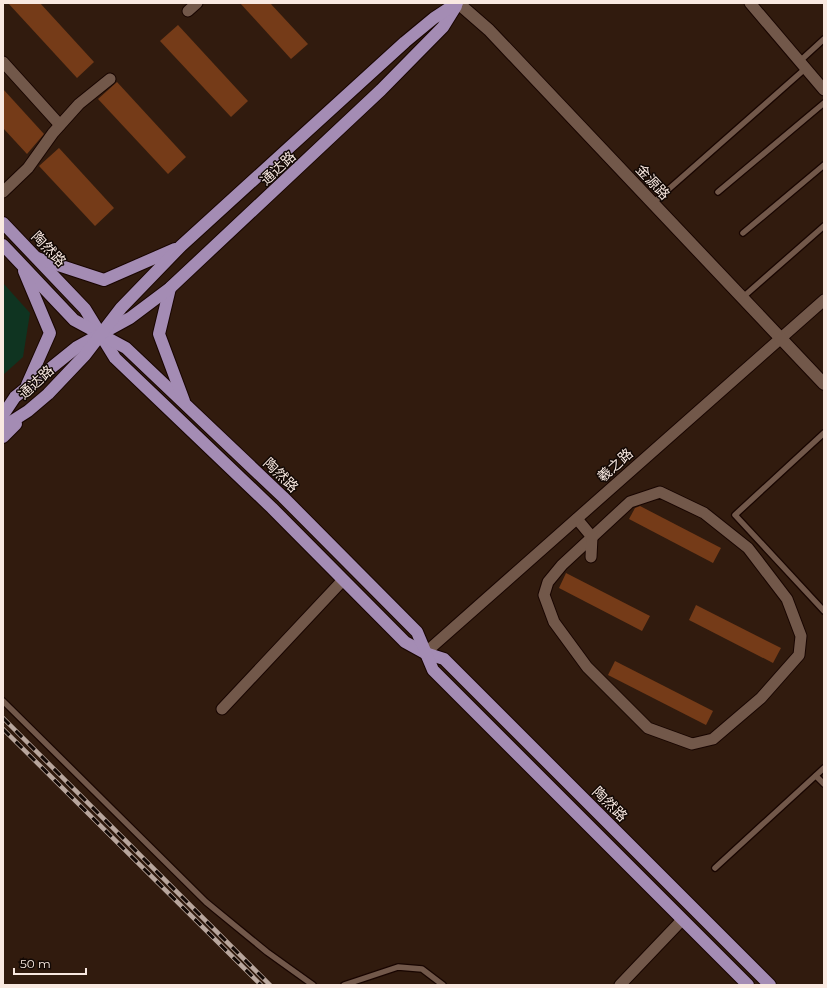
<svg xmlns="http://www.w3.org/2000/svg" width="827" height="988" font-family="Montserrat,'Noto Sans SC',sans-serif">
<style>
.green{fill:#0f3421}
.building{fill:#753b18}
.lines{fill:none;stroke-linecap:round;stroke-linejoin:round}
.lane-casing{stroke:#180500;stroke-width:8}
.street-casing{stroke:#180500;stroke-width:13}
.secondary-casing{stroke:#180500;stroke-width:14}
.primary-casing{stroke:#180500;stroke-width:14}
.lane{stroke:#72584a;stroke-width:5.5}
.street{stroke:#72584a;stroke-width:11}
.secondary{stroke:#72584a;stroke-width:12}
.primary{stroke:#a48cb4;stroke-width:12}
.rail-casing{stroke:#b8a69d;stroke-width:4.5}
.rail{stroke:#120804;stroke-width:3;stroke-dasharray:9;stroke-linecap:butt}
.labels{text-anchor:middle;stroke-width:3;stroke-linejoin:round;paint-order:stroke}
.street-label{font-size:14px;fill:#f9e9e1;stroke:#120804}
</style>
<rect width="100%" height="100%" fill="#311b0e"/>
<polygon class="green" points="3,283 30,313 23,357 3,375"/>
<g class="building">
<polygon points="8,3 40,3 94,62 77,78"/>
<polygon points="240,3 270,3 308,44 291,59"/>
<polygon points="178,25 248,101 231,117 160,41"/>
<polygon points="117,82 186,157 168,174 98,99"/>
<polygon points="3,89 44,134 27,154 3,128"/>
<polygon points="59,148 114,208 95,226 39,166"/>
<polygon points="640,506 721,548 713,563 629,519 635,508"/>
<polygon points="566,573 650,616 642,631 559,588"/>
<polygon points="696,605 781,648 773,663 689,620"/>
<polygon points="615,661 713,711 706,725 608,675"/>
</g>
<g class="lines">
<defs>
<g id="lane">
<polyline points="800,61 824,39"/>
<polyline points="718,192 824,103"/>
<polyline points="653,203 806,68"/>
<polyline points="743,233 824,165"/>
<polyline points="742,298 824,226"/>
<polyline points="824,433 735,515 824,611"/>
<polyline points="3,701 206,902 267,952 313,985"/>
<polyline points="816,776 824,784"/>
<polyline points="715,868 824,768"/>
<polyline points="344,985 398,967 422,969 443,985"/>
</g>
<g id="street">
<polyline points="750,3 824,90"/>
<polyline points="188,11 197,3"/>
<polyline points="3,62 60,125"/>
<polyline points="3,192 28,168 53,133 79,104 110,79"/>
<polygon points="660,492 704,513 748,548 787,599 801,636 799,655 761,698 713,739 692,744 648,728 587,667 554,622 544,595 548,582 562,565 630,502"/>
<polyline points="577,519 592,537 591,557"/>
<polyline points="425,653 824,300"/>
<polyline points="222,709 343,580"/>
<polyline points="620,985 682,920"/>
</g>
<polyline id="secondary" points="458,3 489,30 824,384"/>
<g id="primary">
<polyline points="3,223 85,309 115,358 272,508 405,642 425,653 444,659 770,985"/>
<polyline points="3,245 74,320 126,348 283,497 417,632 433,670 748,985"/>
<polyline points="37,258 104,280 175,249"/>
<polyline points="24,271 50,333 27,385"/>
<polyline points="170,288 159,334 184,401"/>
<polyline points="3,415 15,397 77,347 130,318 170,288 381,90 443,27 456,6"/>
<polyline points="3,427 28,411 48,394 85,355 121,308 181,246 405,42 434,18 457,3"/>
<polyline points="3,437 16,424"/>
</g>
</defs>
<use href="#lane" class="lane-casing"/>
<use href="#street" class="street-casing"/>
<use href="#secondary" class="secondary-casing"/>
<use href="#primary" class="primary-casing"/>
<use href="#lane" class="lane"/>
<use href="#street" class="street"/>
<use href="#secondary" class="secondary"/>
<use href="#primary" class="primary"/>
<defs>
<g id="rail">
<polyline points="3,718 270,985"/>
<polyline points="3,729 261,985"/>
</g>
</defs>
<use href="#rail" class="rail-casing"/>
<use href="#rail" class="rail"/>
</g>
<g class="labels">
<g class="street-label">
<text transform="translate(278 168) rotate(-43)" y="5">通达路</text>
<text transform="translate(653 182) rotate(47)" y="5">金源路</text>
<text transform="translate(49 249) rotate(46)" y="5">陶然路</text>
<text transform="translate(36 382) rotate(-43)" y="5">通达路</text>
<text transform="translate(615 465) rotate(-42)" y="5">羲之路</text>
<text transform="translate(281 475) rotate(44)" y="5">陶然路</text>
<text transform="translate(610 804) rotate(45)" y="5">陶然路</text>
</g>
</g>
<rect width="827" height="988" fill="none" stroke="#f9e9e1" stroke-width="8"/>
<path d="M14 968v6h72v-6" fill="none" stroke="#f9e9e1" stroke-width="2"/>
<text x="20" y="968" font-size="12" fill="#f9e9e1" stroke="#120804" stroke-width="3" paint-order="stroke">50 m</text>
</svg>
